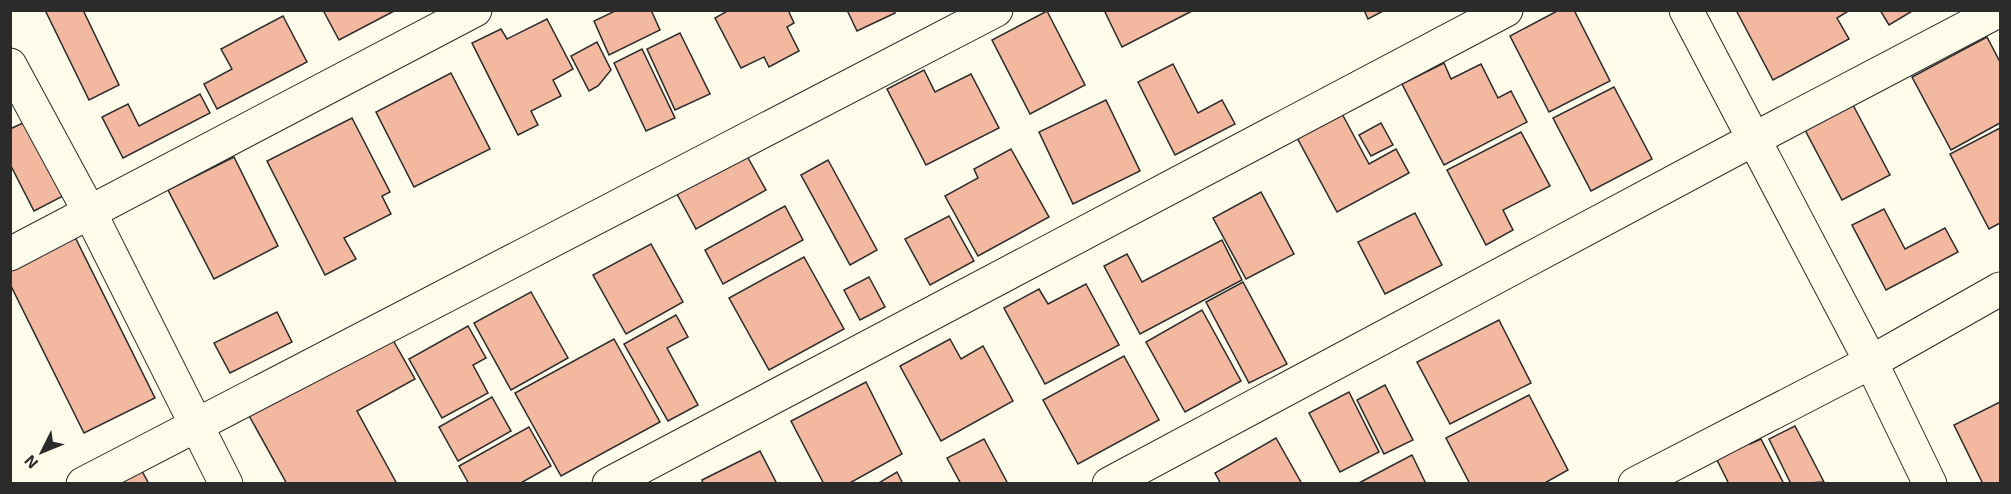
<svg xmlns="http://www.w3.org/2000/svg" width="2011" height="494" font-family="'Exo 2',sans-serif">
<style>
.building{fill:#f2b8a0;stroke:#2b2b2b;stroke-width:1.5}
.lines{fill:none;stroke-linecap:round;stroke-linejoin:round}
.street-casing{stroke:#2b2b2b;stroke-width:35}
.street{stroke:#fdfbea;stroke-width:33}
</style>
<rect width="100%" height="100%" fill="#fdfbea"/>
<g class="building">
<polygon points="45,10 83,10 119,85 89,100"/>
<polygon points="323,10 396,10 339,40"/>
<polygon points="617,10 651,10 660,30 609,55 594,21"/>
<polygon points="729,10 788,10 794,23 787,27 799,51 769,67 764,57 741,68 715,18"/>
<polygon points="847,10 894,10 895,13 857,31"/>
<polygon points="1104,10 1194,10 1122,47"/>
<polygon points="1364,10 1385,10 1368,19"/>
<polygon points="1559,10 1574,10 1610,81 1549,112 1510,36"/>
<polygon points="1736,10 1850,10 1837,18 1849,39 1773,80"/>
<polygon points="1880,10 1914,10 1889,25"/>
<polygon points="1047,11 1085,85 1030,114 992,40"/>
<polygon points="283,16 307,62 217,109 204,84 232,69 221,49"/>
<polygon points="547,19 573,69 553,80 561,96 531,111 538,125 518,135 472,43 501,29 507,39"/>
<polygon points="680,33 710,94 675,110 647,49"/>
<polygon points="1987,37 2000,62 2000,123 1951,150 1912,77"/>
<polygon points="597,42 611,70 598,86 589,91 571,56"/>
<polygon points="642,49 675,118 646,131 614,63"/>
<polygon points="1444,63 1451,79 1481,64 1498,98 1511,91 1527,122 1444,165 1402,84"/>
<polygon points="1173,64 1198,113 1222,100 1235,124 1175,155 1138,82"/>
<polygon points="924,70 935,92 971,74 999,128 926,165 887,89"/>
<polygon points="451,73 490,149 414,187 376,112"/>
<polygon points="1614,87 1652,159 1591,191 1553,118"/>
<polygon points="200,94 210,113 123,158 102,117 128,104 139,126"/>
<polygon points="1106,100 1140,171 1073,204 1039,132"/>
<polygon points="1853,105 1890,175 1842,200 1805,130"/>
<polygon points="1340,110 1369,164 1396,149 1409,173 1337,212 1295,134"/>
<polygon points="352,118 390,192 382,196 391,214 344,238 356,259 325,275 267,161"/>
<polygon points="25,122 63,196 34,211 10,164 10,129"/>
<polygon points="1381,123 1393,145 1371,156 1359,135"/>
<polygon points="2000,128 2000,223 1989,229 1950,154"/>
<polygon points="1521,132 1550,186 1503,210 1513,230 1486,245 1447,170"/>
<polygon points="1011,149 1049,217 978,256 945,196 978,178 974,169"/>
<polygon points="747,156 766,190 696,229 677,194"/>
<polygon points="234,157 278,246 214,279 168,190"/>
<polygon points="828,160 877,250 850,265 801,175"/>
<polygon points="1261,192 1294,254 1246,279 1213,218"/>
<polygon points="785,206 803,240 723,284 705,250"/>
<polygon points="1884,209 1905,249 1945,228 1958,252 1886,290 1852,225"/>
<polygon points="1415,213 1442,265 1385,294 1358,242"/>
<polygon points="949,216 974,261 930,285 905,239"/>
<polygon points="74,235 155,398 84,433 10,284 10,267"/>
<polygon points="1222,240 1242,280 1140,334 1104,266 1127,254 1142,282"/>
<polygon points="651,244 683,302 626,334 593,275"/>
<polygon points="804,257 844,329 769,370 729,298"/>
<polygon points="869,277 885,307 860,320 844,290"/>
<polygon points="1243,282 1287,364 1249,383 1206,302"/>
<polygon points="1086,284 1119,345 1045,384 1004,308 1039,289 1048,304"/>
<polygon points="531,292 568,358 511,390 474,323"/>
<polygon points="1202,310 1241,381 1185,412 1146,342"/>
<polygon points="277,312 292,342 230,373 214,343"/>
<polygon points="676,315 688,337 667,348 698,405 668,421 624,344"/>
<polygon points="1499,320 1531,383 1450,424 1417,362"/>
<polygon points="468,326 486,358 473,365 488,393 442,418 409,359"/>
<polygon points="389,333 415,379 357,411 397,484 287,484 247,412"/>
<polygon points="614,339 660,422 561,476 515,393"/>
<polygon points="950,339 961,359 983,346 1013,401 941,441 900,366"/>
<polygon points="1124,356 1159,420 1078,464 1043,400"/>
<polygon points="866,382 902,454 848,484 824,484 791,421"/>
<polygon points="1385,385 1413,440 1384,454 1357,400"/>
<polygon points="1349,392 1379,452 1340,472 1309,413"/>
<polygon points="1529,395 1568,470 1543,484 1470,484 1446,438"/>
<polygon points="492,397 511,431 458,461 439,427"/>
<polygon points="2000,402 2000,483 1983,484 1954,425"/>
<polygon points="1795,426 1824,482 1791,484 1769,439"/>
<polygon points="529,427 551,466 519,484 469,484 459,466"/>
<polygon points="1745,434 1750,444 1761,439 1784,484 1729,484 1712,450"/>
<polygon points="1276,438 1302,484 1221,484 1215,473"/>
<polygon points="984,439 1008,484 961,484 947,458"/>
<polygon points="760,451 777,484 703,484 702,480"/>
<polygon points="1412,455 1426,484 1357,484"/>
<polygon points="136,460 149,484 93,484"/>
<polygon points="897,472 903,484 877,484"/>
</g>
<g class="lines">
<defs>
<g id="street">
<polyline points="1686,10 1871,362 1930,484"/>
<polyline points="10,65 90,213 226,484"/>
<polyline points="10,254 475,10"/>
<polyline points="83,484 996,10"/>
<polyline points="609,484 1506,10"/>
<polyline points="1109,484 1754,139 2000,10"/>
<polyline points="1635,484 1871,362 2000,289"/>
</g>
</defs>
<use href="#street" class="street-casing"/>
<use href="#street" class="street"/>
</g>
<rect width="2011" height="494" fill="none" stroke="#2b2b2b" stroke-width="24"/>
<g transform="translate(42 452) rotate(227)" stroke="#fdfbea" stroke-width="4.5" paint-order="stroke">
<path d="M0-4.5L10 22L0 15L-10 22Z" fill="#2b2b2b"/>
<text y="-9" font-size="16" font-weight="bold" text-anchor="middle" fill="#2b2b2b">N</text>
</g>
</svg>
